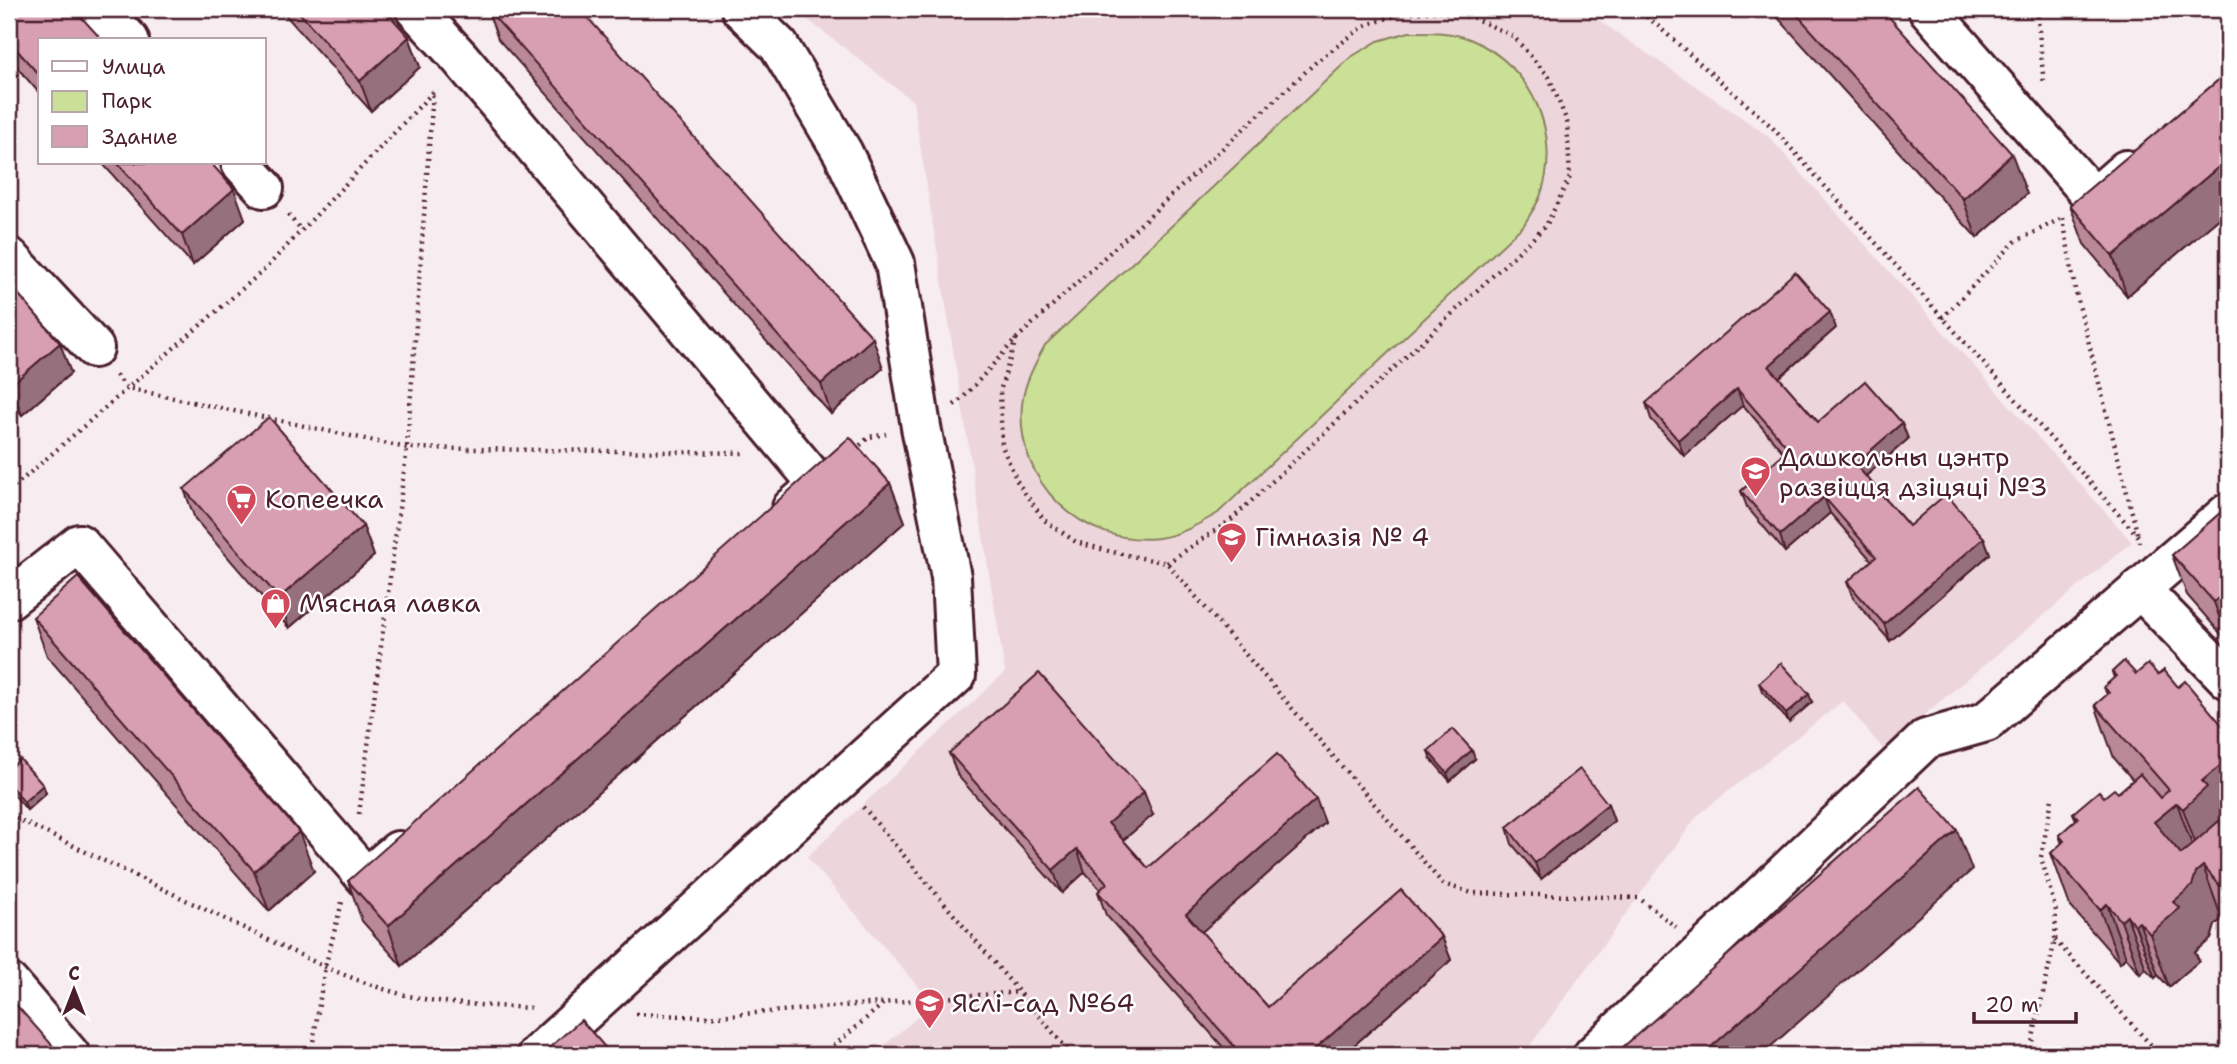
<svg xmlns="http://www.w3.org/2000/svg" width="2237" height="1064" font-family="'Shantell Sans',sans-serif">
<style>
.built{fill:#edd5dc}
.green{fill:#c9e096;stroke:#8a8060;stroke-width:2}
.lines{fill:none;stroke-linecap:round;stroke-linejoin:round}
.minor-casing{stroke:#4a1f2b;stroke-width:44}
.path{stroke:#4a1f2b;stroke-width:4.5;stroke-dasharray:2 5;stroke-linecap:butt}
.minor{stroke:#fff;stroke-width:38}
.wall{fill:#b98998;stroke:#4a1f2b;stroke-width:2}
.shaded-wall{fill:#966f7c;stroke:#4a1f2b;stroke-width:2}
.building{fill:#d79fb1;stroke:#4a1f2b;stroke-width:2}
.labels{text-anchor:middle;stroke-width:5;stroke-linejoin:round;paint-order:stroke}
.poi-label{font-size:26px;fill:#4a1f2b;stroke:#fff;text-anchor:start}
</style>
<rect width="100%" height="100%" fill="#f7ecef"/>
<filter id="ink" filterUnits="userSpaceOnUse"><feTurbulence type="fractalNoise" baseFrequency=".0143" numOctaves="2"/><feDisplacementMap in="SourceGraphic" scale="14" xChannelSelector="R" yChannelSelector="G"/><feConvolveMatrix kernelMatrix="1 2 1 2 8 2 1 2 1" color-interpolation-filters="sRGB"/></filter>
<g filter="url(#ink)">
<polygon class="built" points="794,9 1582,9 1767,135 2132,542 1883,749 1843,701 1698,815 1523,1055 873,1055 933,1004 807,857 1005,672 913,101"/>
<path class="green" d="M 1409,32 C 1430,32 1452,31 1472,40 C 1532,66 1563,135 1540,197 C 1536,206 1529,216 1524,225 L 1218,513 C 1199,524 1181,535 1159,538 C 1082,547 1015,482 1022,405 C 1024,383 1035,364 1045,345 L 1351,57 L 1378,41 Z"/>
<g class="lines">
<defs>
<g id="minor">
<polyline points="100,9 129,40"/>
<polyline points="415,9 460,58 819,485 792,508"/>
<polyline points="1928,9 2094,198 2126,170"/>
<polyline points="241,163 264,188"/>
<polyline points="9,257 94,348"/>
<polyline points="2228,513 2140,589 2228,679"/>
<polyline points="9,599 79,544 366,878 398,851"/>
<polyline points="9,983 70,1055"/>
<polyline points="537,1055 956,675 951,577 921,427 895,263 843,153 779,46 741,9"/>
<polyline points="1593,1055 1926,739 1986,722 2140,589"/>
</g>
</defs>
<use href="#minor" class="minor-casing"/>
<g class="path">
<polyline points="1635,9 1650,19 1772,127 2139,537 2139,542"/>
<polyline points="2037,9 2044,85"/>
<polyline points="288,215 301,230"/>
<polyline points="2063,218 2075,289 2138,536"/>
<polyline points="1942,318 2015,242 2064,217"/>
<polyline points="1016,339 1000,391 1002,446 1018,483 1044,520 1076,542 1112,552 1167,563 1443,884 1472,893 1639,898 1676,927"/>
<polyline points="116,375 127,388 407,448 745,453"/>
<polyline points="954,405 962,399 1016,339 1315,63 1364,26 1403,13 1440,11 1442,9"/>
<polyline points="855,450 869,437 886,434"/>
<polyline points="9,491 264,270 433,92"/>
<polyline points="1167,563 1231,520 1546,226 1570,177 1567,122 1549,77 1513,36 1474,18 1440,11"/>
<polyline points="863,807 1072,1055"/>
<polyline points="359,814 407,448 433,92"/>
<path d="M 9,815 L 325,967 C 357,980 389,993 424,999 C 460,1005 496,1006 533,1008"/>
<polyline points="2055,940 2160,1055"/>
<polyline points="636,1014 705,1017 1019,992"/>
<polyline points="311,1055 325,967 342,902"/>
<polyline points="823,1055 883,1004"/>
<polyline points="2029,1055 2055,940 2056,911 2041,857 2052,799"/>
</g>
<use href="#minor" class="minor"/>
</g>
<g class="wall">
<polygon points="9,9 40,40 40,94 9,58"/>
<polygon points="280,9 384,9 409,37 420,67 371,111"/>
<polygon points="487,9 883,368 831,414 498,39"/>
<polygon points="1770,9 1882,9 2027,194 1977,238"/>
<polygon points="2228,72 2228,211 2127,296 2084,244 2070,205"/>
<polygon points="102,163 211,163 245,219 193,265"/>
<polygon points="9,283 71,373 22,415 9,399"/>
<polygon points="1836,328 1779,378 1818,422 1902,423 1908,439 1866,476 1909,526 1984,538 1990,554 1890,641 1853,598 1847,582 1872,561 1830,513 1785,552 1747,507 1741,491 1784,453 1743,405 1684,456 1651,419 1646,403"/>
<polygon points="890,483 905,522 402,966 362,921 348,881"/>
<polygon points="184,489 363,526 374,556 289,628 195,519"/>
<polygon points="2228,506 2228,642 2187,595 2172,555"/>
<polygon points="33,617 314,871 269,911 47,656"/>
<polygon points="2124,661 2228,831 2228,926 2222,919 2215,925 2211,939 2195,952 2199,961 2169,987 2158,975 2155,978 2146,969 2140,974 2126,957 2120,963 2070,906 2051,853 2062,844 2059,835 2076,820 2073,813 2104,797 2118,793 2133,780 2114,758 2095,705 2107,695 2104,687 2114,678 2112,672"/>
<polygon points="1759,683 1812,702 1789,722 1762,691"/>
<polygon points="1428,751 1475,759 1450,781 1431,759"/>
<polygon points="949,753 1153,815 1123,840 1148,868 1316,799 1325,823 1201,932 1268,1007 1442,937 1451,960 1343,1055 1230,1055 1106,915 1098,892 1100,889 1085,872 1062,893 958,776"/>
<polygon points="9,769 43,785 46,793 27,810 9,789"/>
<polygon points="1608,804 1614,821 1541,879 1512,844 1507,827"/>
</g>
<g class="shaded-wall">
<polygon points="409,37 420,67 371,111 360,81"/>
<polygon points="2012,154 2027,194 1977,238 1963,199"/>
<polygon points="2228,159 2228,211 2127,296 2113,256"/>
<polygon points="234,189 245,219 193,265 182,235"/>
<polygon points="1830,312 1836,328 1774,382 1769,366"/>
<polygon points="873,338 883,368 831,414 821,384"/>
<polygon points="60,343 71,373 22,415 11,385"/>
<polygon points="1737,389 1743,405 1684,456 1678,440"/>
<polygon points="1902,423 1908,439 1861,480 1855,464"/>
<polygon points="890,483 905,522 402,966 388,926"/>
<polygon points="1824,497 1830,513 1785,552 1780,535"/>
<polygon points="363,526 374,556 289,628 279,598"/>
<polygon points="1984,538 1990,554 1890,641 1884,624"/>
<polygon points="2228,589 2228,642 2214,602"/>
<polygon points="1809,694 1812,702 1789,722 1786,714"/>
<polygon points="2228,749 2228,828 2224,832 2202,862 2183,809 2223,754"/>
<polygon points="1472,750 1475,759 1450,781 1447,773"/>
<polygon points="43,785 46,793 27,810 24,802"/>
<polygon points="1144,792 1153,815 1116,846 1108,823"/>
<polygon points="1316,799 1325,823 1195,938 1186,914"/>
<polygon points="2177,803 2196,856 2173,875 2154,822"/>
<polygon points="1608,804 1614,821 1541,879 1535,863"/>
<polygon points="1957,830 1972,870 1761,1055 1702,1055"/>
<polygon points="299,832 314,871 269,911 254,871"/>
<polygon points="1077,849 1085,872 1062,893 1053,870"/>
<polygon points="2203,866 2222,919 2215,925 2211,939 2195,952 2199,961 2169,987 2150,934 2196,872"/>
<polygon points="2107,904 2126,957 2120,963 2100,910"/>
<polygon points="2127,916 2146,969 2140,974 2121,921"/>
<polygon points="2139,922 2158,975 2155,978 2135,925"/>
<polygon points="1442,937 1451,960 1343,1055 1315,1055 1314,1050"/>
</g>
<g class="building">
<polygon points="9,9 74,9 102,40 40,40 40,76 9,41"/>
<polygon points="296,9 384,9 409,37 360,81"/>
<polygon points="487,9 580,9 873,338 821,384"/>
<polygon points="1792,9 1882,9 2012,154 1963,199"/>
<polygon points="2228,72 2228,159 2113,256 2070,205"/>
<polygon points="117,163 211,163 234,189 182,235"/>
<polygon points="1795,272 1830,312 1769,366 1818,422 1865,381 1902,423 1855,464 1909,526 1946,494 1984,538 1884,624 1847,582 1876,557 1824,497 1780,535 1741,491 1789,449 1737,389 1678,440 1646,403"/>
<polygon points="9,283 60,343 11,385 9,382"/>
<polygon points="269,417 363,526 279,598 184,489"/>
<polygon points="850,437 890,483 388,926 348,881"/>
<polygon points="2228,506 2228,589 2214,602 2172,555"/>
<polygon points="78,577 299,832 254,871 33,617"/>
<polygon points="2124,661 2136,674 2148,664 2158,675 2164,670 2178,687 2185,681 2228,732 2228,749 2223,754 2228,759 2202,781 2207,787 2183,809 2177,803 2154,822 2181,854 2219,821 2228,831 2228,895 2203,866 2196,872 2192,886 2173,902 2180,908 2150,934 2139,922 2135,925 2127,916 2121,921 2107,904 2100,910 2051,853 2064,841 2059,835 2078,818 2073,813 2099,791 2104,797 2114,789 2118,793 2140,774 2160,798 2169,790 2095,705 2109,693 2104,687 2116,676 2112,672"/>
<polygon points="1781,663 1809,694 1786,714 1759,683"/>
<polygon points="1039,673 1144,792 1108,823 1148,868 1277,754 1316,799 1186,914 1268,1007 1401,890 1442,937 1314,1050 1318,1055 1242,1055 1098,892 1107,883 1077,849 1053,870 949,753"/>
<polygon points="1453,729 1472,750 1447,773 1428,751"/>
<polygon points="20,759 43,785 24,802 9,784 9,769"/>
<polygon points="1580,769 1608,804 1535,863 1507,827"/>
<polygon points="1919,787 1957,830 1702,1055 1614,1055"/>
<polygon points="9,997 61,1055 9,1055"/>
<polygon points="581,1020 612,1055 541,1055"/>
</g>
</g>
<defs>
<symbol id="school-pin" viewBox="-11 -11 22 30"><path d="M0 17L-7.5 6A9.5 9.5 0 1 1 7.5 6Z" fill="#d1495b" stroke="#fff"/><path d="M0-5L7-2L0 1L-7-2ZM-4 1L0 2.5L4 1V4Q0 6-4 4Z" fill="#fff"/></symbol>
<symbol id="supermarket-pin" viewBox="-11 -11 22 30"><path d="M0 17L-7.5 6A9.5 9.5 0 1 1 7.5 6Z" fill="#d1495b" stroke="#fff"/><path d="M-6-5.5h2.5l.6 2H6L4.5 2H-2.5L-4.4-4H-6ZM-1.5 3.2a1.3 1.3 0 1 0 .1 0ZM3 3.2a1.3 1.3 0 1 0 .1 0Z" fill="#fff"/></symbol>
<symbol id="shop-pin" viewBox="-11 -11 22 30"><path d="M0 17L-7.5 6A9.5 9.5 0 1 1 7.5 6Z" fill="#d1495b" stroke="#fff"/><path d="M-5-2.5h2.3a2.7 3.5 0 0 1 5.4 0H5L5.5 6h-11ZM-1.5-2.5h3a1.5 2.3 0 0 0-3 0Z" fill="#fff"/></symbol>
</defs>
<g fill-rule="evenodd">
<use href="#school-pin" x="1738" y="454" width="35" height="47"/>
<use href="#supermarket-pin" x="224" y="482" width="35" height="47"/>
<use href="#school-pin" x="1214" y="520" width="35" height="47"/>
<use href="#shop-pin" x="258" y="586" width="35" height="47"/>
<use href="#school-pin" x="912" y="986" width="35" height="47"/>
</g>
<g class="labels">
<g class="poi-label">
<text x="1779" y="466">Дашкольны цэнтр<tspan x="1779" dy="30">развіцця дзіцяці №3</tspan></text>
<text x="265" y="508">Копеечка</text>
<text x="1255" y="546">Гімназія № 4</text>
<text x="299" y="612">Мясная лавка</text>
<text x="952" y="1012">Яслі-сад №64</text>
</g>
</g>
<rect width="2237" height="1064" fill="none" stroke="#fff" stroke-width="35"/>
<rect x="18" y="18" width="2202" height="1029" fill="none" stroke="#4a1f2b" stroke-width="2.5" filter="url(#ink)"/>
<rect x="38" y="38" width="228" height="126" fill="#ffffff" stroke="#b7a5aa" stroke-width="2"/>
<rect x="52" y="61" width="35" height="10" fill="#ffffff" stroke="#b7a5aa" stroke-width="2"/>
<text x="102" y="74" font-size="21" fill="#4a1f2b">Улица</text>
<rect x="52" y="91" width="35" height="21" fill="#c9e096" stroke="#b7a5aa" stroke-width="2"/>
<text x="102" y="108" font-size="21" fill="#4a1f2b">Парк</text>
<rect x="52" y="126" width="35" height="21" fill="#d79fb1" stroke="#b7a5aa" stroke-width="2"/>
<text x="102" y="144" font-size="21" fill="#4a1f2b">Здание</text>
<g transform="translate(74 990)" stroke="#ffffff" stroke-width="5" paint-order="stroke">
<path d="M0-5L12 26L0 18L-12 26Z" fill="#4a1f2b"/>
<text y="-10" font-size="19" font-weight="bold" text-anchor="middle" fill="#4a1f2b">С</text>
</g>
<path d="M1974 1012v10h102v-10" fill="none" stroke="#4a1f2b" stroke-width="3.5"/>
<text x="1985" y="1012" font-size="21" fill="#4a1f2b" stroke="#ffffff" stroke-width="5" paint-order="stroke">20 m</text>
</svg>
